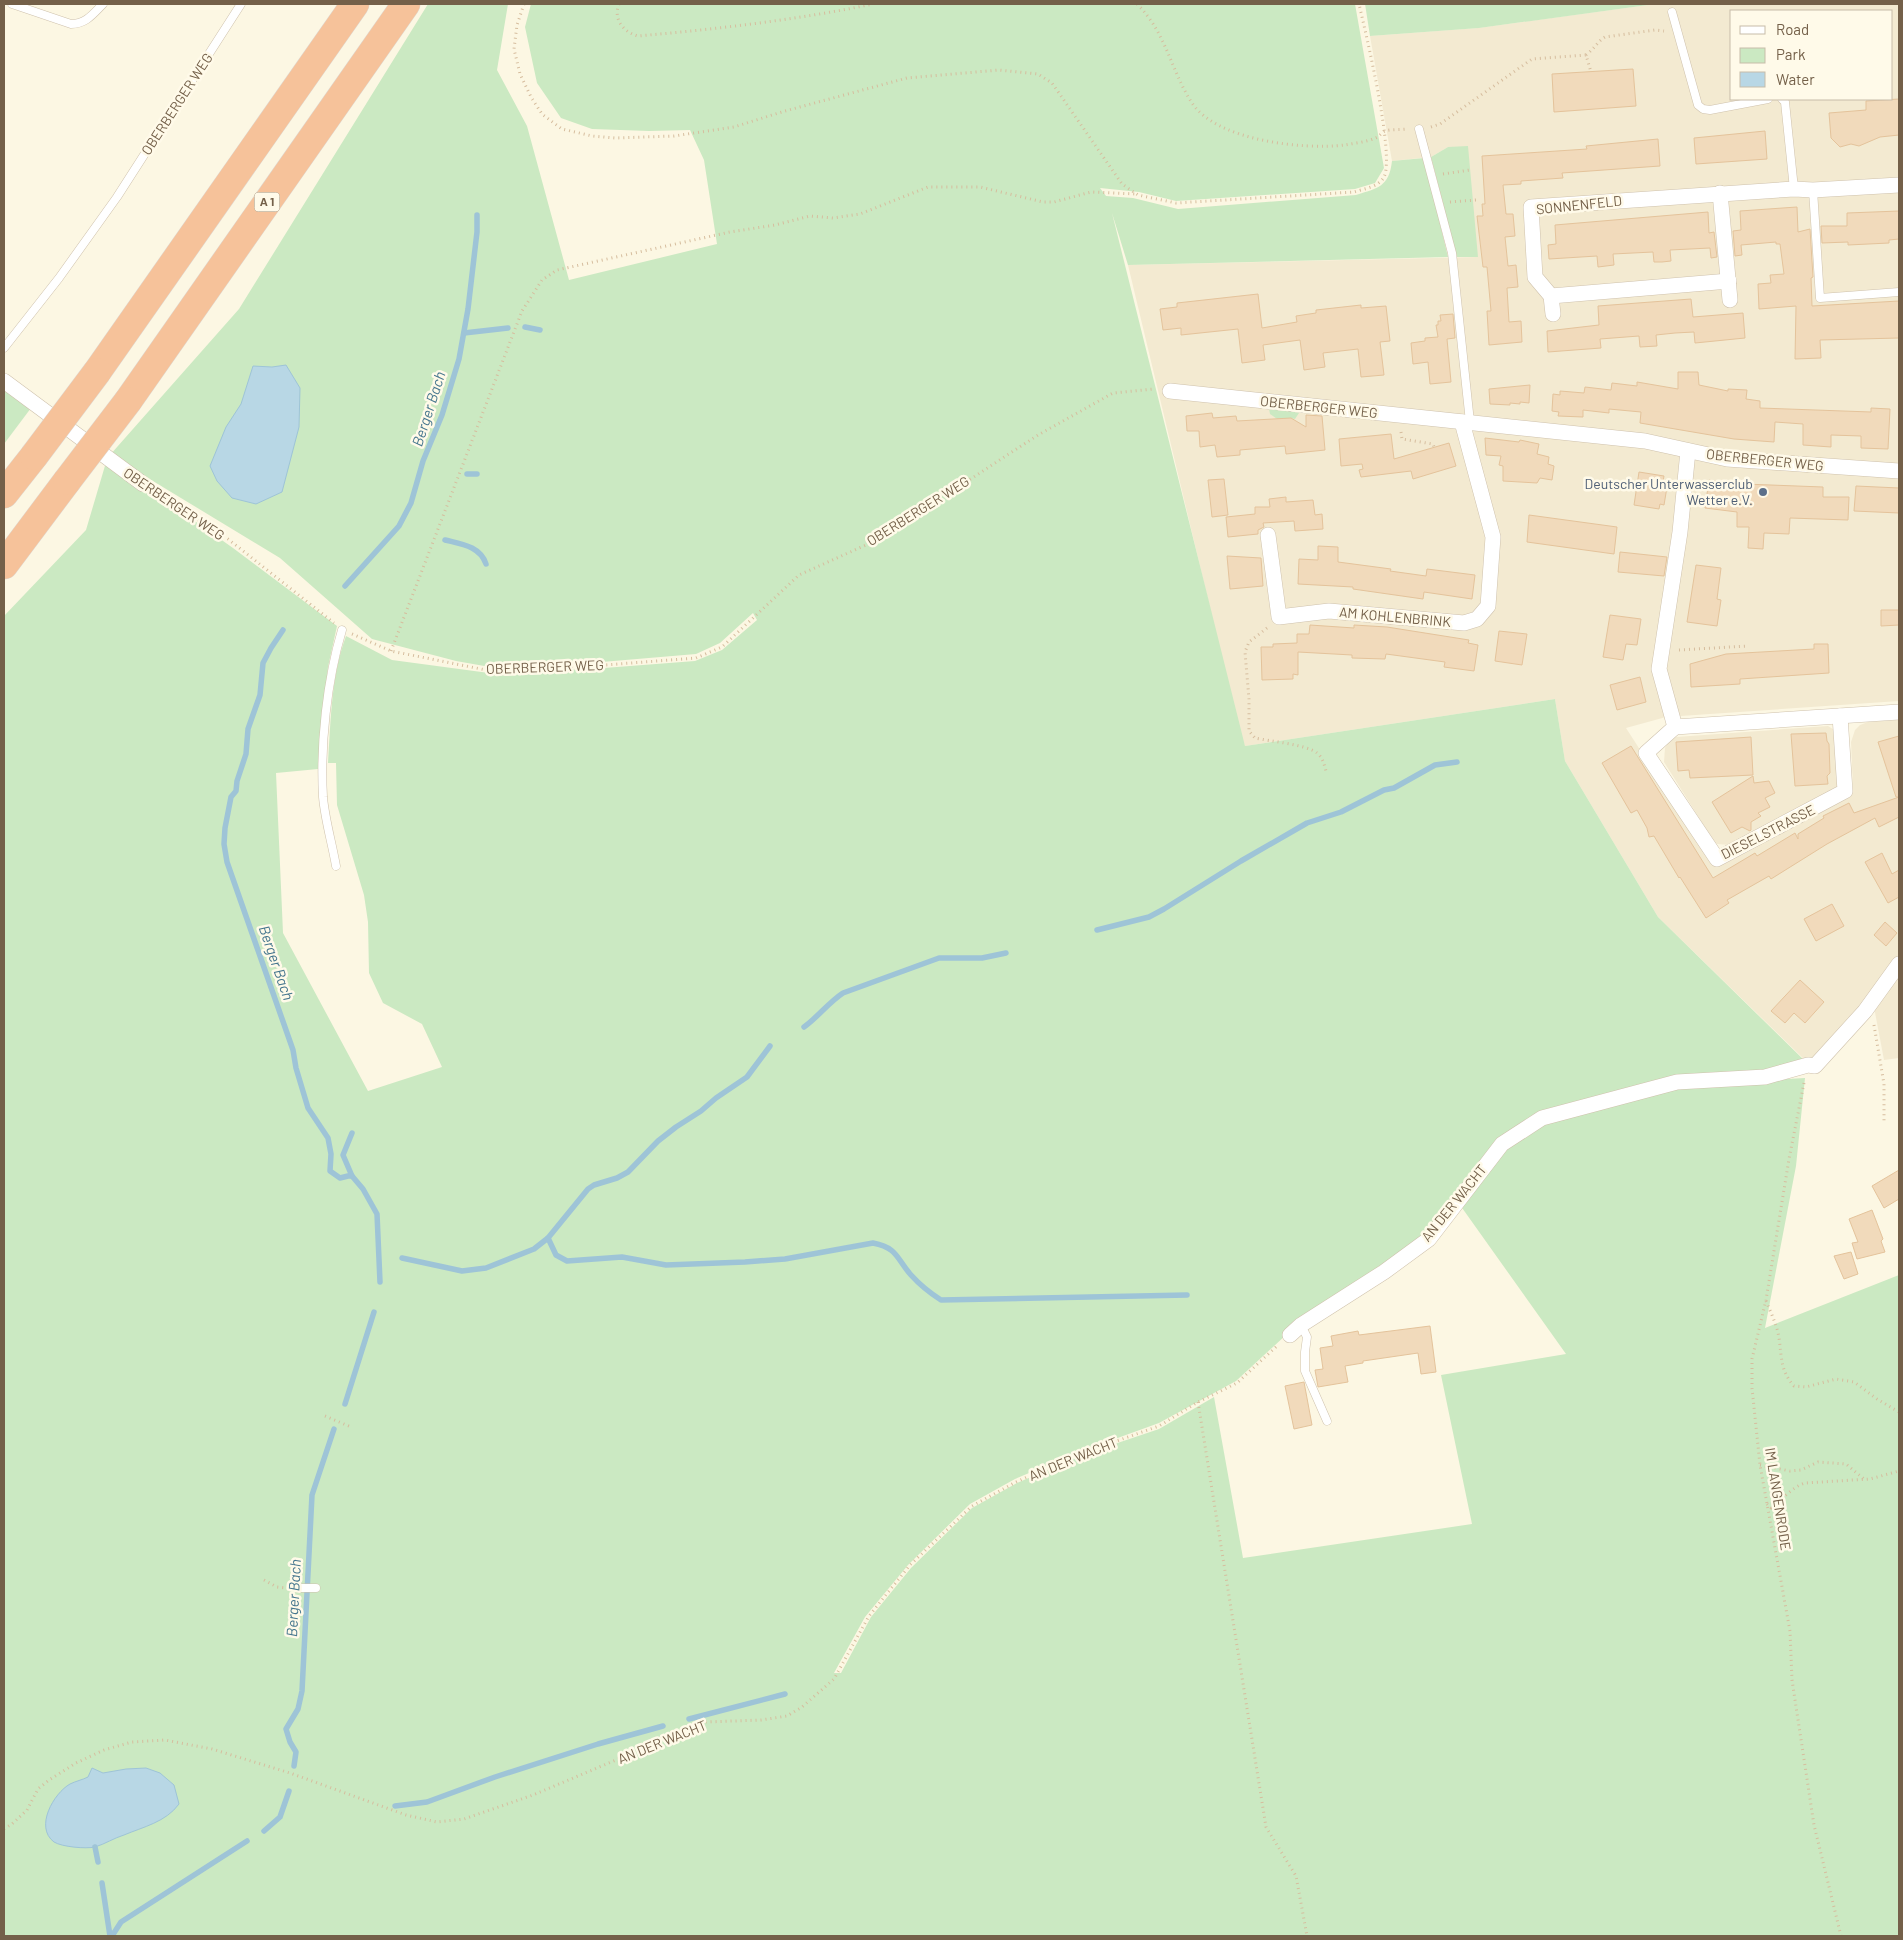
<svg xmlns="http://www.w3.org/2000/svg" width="1903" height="1940" font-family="Barlow,sans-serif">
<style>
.residential{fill:#f3ead1;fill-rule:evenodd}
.green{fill:#cbe9c2}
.water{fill:#b8d7e5;stroke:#9ec4d7}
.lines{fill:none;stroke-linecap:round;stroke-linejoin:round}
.stream{stroke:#9ec4d7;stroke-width:5.5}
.building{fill:#f1dabb;stroke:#e4c39b}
.lane-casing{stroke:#cfc2ad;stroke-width:9}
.street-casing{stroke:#cfc2ad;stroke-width:16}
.highway-casing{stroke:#ded9d3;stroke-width:29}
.path{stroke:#d6bd9e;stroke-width:3;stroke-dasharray:1 4;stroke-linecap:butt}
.lane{stroke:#fff;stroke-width:8}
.street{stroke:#fff;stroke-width:15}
.highway{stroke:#f6c29a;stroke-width:28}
.highway-bridge-casing{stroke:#ded9d3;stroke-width:29;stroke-linecap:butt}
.highway-bridge{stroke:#f6c29a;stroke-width:28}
.service-dot{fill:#5c6f8a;stroke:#fffae9;stroke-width:2}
.labels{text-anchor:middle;stroke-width:5;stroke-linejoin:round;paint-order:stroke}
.shield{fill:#fffae9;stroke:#9e8e79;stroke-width:1}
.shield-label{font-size:12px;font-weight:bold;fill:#746049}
.street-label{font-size:14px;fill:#746049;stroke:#fffae9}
.service-label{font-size:14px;fill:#4e5e75;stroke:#fffae9;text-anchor:end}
.water-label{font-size:15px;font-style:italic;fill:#46768e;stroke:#fffae9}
</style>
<rect width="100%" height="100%" fill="#fcf7e3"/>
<g class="residential">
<path d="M 1648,4 L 1899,4 L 1899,701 L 1666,717 L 1626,728 L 1715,866 L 1848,796 L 1852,792 L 1853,787 L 1851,742 L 1855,730 L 1860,725 L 1868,722 L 1899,720 L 1899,956 L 1855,1015 L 1809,1064 L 1658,917 L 1565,761 L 1555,699 L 1245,746 L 1238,725 L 1128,265 L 1477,257 L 1448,147 L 1431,157 L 1392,161 L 1370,36 L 1478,28 L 1648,5 ZM 1732,11 L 1892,11 L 1892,99 L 1732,99 Z"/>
<polygon points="1828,726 1836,731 1838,785 1835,789 1730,845 1717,844 1713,840 1664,762 1665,748 1668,743 1676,737"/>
<polygon points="1899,976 1899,1058 1884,1060 1874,1007"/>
</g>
<g class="green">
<path d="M 428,4 L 508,4 L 497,70 L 527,126 L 569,280 L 717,244 L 704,160 L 690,130 L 649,131 L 592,129 L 561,118 L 537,83 L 525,27 L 531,4 L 1355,4 L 1384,168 L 1375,183 L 1355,189 L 1176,201 L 1139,192 L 1100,188 L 1106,196 L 1133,198 L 1178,209 L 1356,195 C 1378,188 1389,187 1392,161 L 1424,158 L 1448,257 L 1128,265 L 1112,213 L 1245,746 L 1555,699 L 1565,761 L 1658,917 L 1809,1065 L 1804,1069 L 1678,1078 L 1542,1115 L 1501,1142 L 1428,1236 L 1287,1334 L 1236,1381 L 1159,1423 L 1079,1452 L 1015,1479 L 970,1504 L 908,1565 L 865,1617 L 834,1673 L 841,1673 L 871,1617 L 911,1568 L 972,1508 L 1017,1483 L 1082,1455 L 1159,1429 L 1214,1397 L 1243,1558 L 1472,1524 L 1441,1375 L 1566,1354 L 1460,1205 L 1504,1148 L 1542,1121 L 1676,1085 L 1805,1078 L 1796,1166 L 1765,1328 L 1899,1275 L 1899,1936 L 4,1936 L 4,616 L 86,530 L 107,459 L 233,548 L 337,626 L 328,667 L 318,769 L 276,773 L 283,933 L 368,1091 L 442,1067 L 422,1024 L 383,1003 L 369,973 L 368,922 L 364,895 L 337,805 L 336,763 L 328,763 C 331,719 331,677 346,636 L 392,660 L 489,673 L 591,669 L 695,661 L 722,650 L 757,620 L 753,613 L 720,643 L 696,654 L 590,663 L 490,667 L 456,661 L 372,639 L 280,558 L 110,455 L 239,309 Z"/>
<polygon points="1365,4 1648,4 1648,5 1479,28 1370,36"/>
<polygon points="1468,146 1478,257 1457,257 1431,157 1448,147"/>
<polygon points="4,388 31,408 4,444"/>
<polygon points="1269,409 1301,410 1295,419 1290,418 1283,423 1270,414"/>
</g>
<g class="water">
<polygon points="286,365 300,388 299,427 282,492 256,504 232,498 217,481 210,466 226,427 241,404 253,366 272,367"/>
<path d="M 92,1768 L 103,1773 L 126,1769 L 146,1768 L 160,1773 L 174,1785 L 179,1804 C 166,1822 143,1827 124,1835 C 114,1838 105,1844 95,1847 C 86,1849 62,1847 54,1842 C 34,1827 54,1793 70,1784 C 76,1781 82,1780 88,1777 Z"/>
</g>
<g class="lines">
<g class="stream">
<polyline points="525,327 540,330"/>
<polyline points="464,333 508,328"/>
<polyline points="467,474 477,474"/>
<path d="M 445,540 C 461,544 480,546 486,564"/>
<polyline points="345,586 399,526 411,503 423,461 442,415 459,359 468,309 477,232 477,215"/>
<polyline points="283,630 271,648 263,663 260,695 248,729 246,754 237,781 236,791 231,797 225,828 224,844 227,862 293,1050 296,1068 308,1108 328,1138 331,1154 330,1171 340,1178 348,1176 352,1176 363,1189 377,1214 380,1282"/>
<polyline points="1097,930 1149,917 1164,909 1241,861 1307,823 1341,812 1384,790 1394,788 1435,765 1457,762"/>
<path d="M 804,1027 C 818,1017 828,1003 843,993 L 939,958 L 982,958 L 1006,953"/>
<polyline points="352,1133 343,1155 352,1176"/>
<path d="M 548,1238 L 556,1255 L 567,1261 L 622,1257 L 666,1265 L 745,1262 L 785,1259 L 873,1243 C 898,1248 896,1258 911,1275 C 920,1285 930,1293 941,1300 L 1187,1295"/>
<polyline points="402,1258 462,1271 486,1268 534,1249 548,1238 588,1189 594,1185 617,1178 628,1172 658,1141 676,1127 701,1111 716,1098 747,1077 770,1046"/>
<polyline points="345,1404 374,1312"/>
<polyline points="689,1719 785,1694"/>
<polyline points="294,1766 296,1752 290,1742 286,1729 298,1709 302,1691 312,1495 334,1429"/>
<polyline points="395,1806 427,1802 495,1777 598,1744 663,1726"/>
<polyline points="264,1831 280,1817 289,1791"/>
<polyline points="95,1847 98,1862"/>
<polyline points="102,1883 110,1936"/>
<polyline points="112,1936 121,1922 247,1841"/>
</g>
</g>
<g class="building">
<polygon points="1633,69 1636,106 1554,112 1552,74"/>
<polygon points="1899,99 1899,135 1880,137 1859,146 1851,144 1840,147 1831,138 1829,113 1866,110 1866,101"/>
<polygon points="1765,131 1767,159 1696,164 1694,138"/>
<polygon points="1658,139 1660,166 1562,173 1563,178 1521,181 1521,184 1503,185 1506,214 1513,214 1515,236 1505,237 1508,266 1516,265 1518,287 1507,288 1509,322 1521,321 1522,342 1489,345 1487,311 1491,311 1487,267 1483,267 1477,216 1483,216 1482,204 1485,204 1482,156 1587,149 1586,146"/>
<polygon points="1797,207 1798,232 1810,229 1813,277 1811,278 1812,306 1899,301 1899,338 1820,340 1821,358 1795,359 1796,306 1759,309 1758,284 1771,283 1770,275 1784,274 1780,244 1776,244 1776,242 1741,245 1742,255 1735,256 1733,231 1741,230 1740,211"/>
<polygon points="1899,211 1899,239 1889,240 1889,243 1848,245 1848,242 1822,243 1821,226 1847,226 1847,213"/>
<polygon points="1708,212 1709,233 1714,232 1717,257 1711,258 1710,248 1670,250 1671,261 1662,262 1654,262 1653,252 1613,254 1614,265 1598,267 1597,256 1549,259 1548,245 1556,244 1555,225"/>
<polygon points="1258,294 1262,328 1297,322 1296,316 1316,313 1316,310 1361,305 1361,308 1386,306 1390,341 1380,342 1384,375 1361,377 1358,349 1323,353 1325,367 1304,370 1300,340 1263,345 1265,360 1242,363 1238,329 1181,335 1181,328 1163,330 1160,309 1177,307 1177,303"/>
<polygon points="1691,299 1693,317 1743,313 1745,338 1695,343 1694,332 1675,333 1656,335 1657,346 1640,347 1639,336 1600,339 1601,348 1548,352 1547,331 1599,325 1598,306"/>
<polygon points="1453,314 1455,338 1447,339 1451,382 1430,384 1428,362 1413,364 1411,343 1425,341 1425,338 1438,337 1436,325 1438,325 1438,321 1441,321 1440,315"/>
<polygon points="1678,372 1698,372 1699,385 1728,391 1728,389 1747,390 1746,399 1760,401 1760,408 1871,412 1871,408 1890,409 1888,449 1861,448 1861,436 1831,435 1831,447 1803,445 1803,424 1775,422 1774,442 1734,439 1640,423 1641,412 1609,409 1609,413 1583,410 1583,417 1558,416 1559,412 1552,411 1553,394 1560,395 1560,391 1584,393 1585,387 1611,390 1612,383 1637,386 1637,382 1678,389"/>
<polygon points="1530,385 1529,403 1520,402 1520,404 1510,403 1510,405 1490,404 1489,389"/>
<polygon points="1212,413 1213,418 1236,416 1237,421 1291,418 1306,427 1306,415 1322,416 1325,450 1286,454 1285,446 1240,450 1240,455 1217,457 1215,445 1200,447 1199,431 1187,431 1186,416"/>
<polygon points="1391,434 1394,459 1449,443 1456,466 1413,479 1411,471 1361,477 1359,470 1363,469 1362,464 1341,466 1339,439"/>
<polygon points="1485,438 1519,442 1520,440 1539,444 1537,454 1549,457 1548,464 1554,466 1552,480 1540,478 1537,483 1503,481 1503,466 1499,465 1501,456 1486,455"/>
<polygon points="1639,472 1664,476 1662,487 1667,487 1664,505 1660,504 1659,509 1634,505"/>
<polygon points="1224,479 1228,515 1212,517 1208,480"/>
<polygon points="1709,480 1744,484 1823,487 1823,497 1849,497 1848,520 1790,518 1789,534 1764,533 1763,549 1748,548 1749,527 1737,527 1737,512 1705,508"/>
<polygon points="1856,486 1899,488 1899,513 1854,511"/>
<polygon points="1286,497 1286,502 1313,500 1315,515 1322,514 1323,529 1295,531 1294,521 1263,523 1264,527 1258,530 1258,534 1228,537 1226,517 1255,514 1255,507 1270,507 1269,499"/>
<polygon points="1529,515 1617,527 1614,554 1527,542"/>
<polygon points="1318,546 1338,547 1338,562 1391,569 1390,571 1426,576 1427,569 1475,575 1472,599 1424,592 1423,599 1353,589 1353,587 1298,584 1299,559 1318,560"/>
<polygon points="1620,552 1667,557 1664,576 1618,572"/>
<polygon points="1227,556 1261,558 1263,586 1230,589"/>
<polygon points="1696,565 1721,568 1717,599 1721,600 1717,626 1687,622"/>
<polygon points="1881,610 1899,610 1899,625 1881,626"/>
<polygon points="1610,615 1641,619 1637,645 1626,644 1623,660 1603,657"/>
<polygon points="1310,625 1354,628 1354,625 1387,627 1469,640 1468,643 1478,645 1474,671 1444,667 1445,662 1386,654 1385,659 1352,658 1352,655 1298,652 1298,675 1293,674 1293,679 1262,680 1261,647 1273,647 1273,644 1297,643 1297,634 1309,634"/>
<polygon points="1499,631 1527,634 1522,665 1495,661"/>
<polygon points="1814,644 1828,644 1829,673 1740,679 1740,684 1691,687 1690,664 1726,654 1814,649"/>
<polygon points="1640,677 1646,702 1617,710 1610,685"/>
<polygon points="1826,733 1827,741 1829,744 1830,773 1827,776 1828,784 1795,786 1791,734"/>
<polygon points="1899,736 1899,797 1896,797 1878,742"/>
<polygon points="1751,737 1753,775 1690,778 1689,770 1678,771 1676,742"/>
<polygon points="1631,746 1713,878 1755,853 1757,856 1795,833 1798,839 1798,834 1824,818 1823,816 1849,803 1854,813 1899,797 1899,817 1879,827 1875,818 1827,844 1771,879 1769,876 1727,900 1729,903 1706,918 1680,877 1679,878 1654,836 1649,837 1647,828 1637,810 1631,813 1602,763"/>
<polygon points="1753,776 1754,783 1769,781 1775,793 1765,798 1770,807 1758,813 1761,816 1751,822 1751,830 1750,831 1742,827 1731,833 1712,802"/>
<polygon points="1882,853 1892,874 1899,870 1899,897 1888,903 1865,862"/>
<polygon points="1832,904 1844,926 1816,941 1804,919"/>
<polygon points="1885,922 1897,933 1886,946 1874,935"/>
<polygon points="1800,980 1824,1002 1805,1023 1794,1013 1785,1023 1771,1011"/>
<polygon points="1899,1170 1899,1199 1884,1208 1872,1186"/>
<polygon points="1872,1210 1883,1239 1881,1241 1885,1252 1857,1259 1852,1243 1858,1242 1849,1219"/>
<polygon points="1851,1252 1858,1274 1844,1279 1834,1256"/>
<polygon points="1430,1326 1436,1372 1421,1374 1418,1353 1363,1361 1363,1363 1345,1366 1348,1382 1318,1387 1315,1370 1323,1369 1320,1348 1333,1346 1331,1336 1358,1331 1359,1335"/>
<polygon points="1304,1382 1312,1425 1294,1429 1285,1386"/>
</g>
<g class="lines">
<defs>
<g id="lane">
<path d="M 12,4 L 71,24 C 86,24 93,14 103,4"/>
<polyline points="1672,12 1698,105 1703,109 1710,110 1768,99"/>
<polyline points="1782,99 1785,102 1794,189"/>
<polyline points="1419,129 1452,253 1470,422"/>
<polyline points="1813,190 1820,298 1899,292"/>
<polyline points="4,348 59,278 117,197 241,4"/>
<path d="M 336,866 C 332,843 325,820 323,797 C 320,745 327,680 342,630"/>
<polyline points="1301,1325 1307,1337 1305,1352 1305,1371 1327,1421"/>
<polyline points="297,1588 316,1588"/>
</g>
<g id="street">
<polyline points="1720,193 1730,300"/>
<polyline points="1551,296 1729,281"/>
<polyline points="1553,314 1551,296 1535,277 1531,207 1794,189 1813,190 1899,185"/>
<polyline points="4,381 143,484"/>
<polyline points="1170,391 1645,441 1727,459 1899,471"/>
<polyline points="1688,451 1680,532 1659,669 1675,727 1646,753 1717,859 1845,791 1840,716"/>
<polyline points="1268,535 1279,617 1329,611 1464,623 1477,619 1488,606 1493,537 1462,422"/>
<polyline points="1675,727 1899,712"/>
<polyline points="1290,1335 1301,1325 1384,1272 1429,1239 1502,1144 1542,1118 1677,1082 1765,1077 1808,1065 1815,1066 1865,1011 1899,964"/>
</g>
<g id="highway">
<polyline points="97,372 355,4"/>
<polyline points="128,401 406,4"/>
<polyline points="4,494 34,456"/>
<polyline points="4,565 67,481"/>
</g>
</defs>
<use href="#lane" class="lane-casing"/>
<use href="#street" class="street-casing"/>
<use href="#highway" class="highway-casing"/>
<g class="path">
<path d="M 524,4 L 517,25 L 514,49 L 520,74 L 531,97 L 542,114 L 562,129 L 592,136 L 615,138 L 674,136 L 734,127 L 785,111 L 907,78 L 999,70 L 1038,74 L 1052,83 L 1122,184 L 1138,195 L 1176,203 L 1354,192 C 1363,189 1379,187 1384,177 C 1395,155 1366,34 1359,4"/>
<path d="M 619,4 C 613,19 623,32 638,36 C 717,29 796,20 873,4"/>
<path d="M 1137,4 C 1166,32 1171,71 1192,103 C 1217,141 1304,150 1345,145 C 1355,143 1367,142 1375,138 C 1379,137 1381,133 1385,131 C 1391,129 1401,130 1407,129"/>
<path d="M 1586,55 C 1594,49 1598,41 1605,37 L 1655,30 L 1664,31"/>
<polyline points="1431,127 1440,124 1532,59 1586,55 1591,72"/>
<polyline points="1443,174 1470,170"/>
<polyline points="1450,202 1476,200"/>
<polyline points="1401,432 1402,439 1433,444 1434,447"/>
<polyline points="156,493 228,539 334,623"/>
<path d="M 1267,628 L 1249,642 L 1245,652 L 1249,699 L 1249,731 L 1255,738 C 1269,741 1308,745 1317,753 C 1323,758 1324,764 1326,771"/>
<polyline points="352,634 391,651 491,671 592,666 696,658 722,647 799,575 877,540 1038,435 1113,393 1154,389"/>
<polyline points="1679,650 1748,646"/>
<polyline points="391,651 522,311 542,280 557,270 730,232 775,225 810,216 833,218 860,214 928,187 980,187 1043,202 1054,202 1091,192 1137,194"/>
<polyline points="1874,1025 1884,1084 1884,1123"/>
<polyline points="1804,1083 1789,1159 1766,1300 1752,1359 1752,1388 1760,1465 1790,1631 1792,1680 1814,1825 1841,1936"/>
<path d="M 1766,1301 C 1771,1313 1777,1325 1779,1338 C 1782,1358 1780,1370 1794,1386 L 1806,1387 L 1836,1379 L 1854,1382 L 1877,1399 L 1899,1412"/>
<polyline points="1198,1402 1266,1827 1296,1876 1307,1936"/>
<polyline points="325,1416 351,1427"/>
<polyline points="1760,1465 1790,1471 1801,1470 1818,1462 1846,1464 1864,1479"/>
<path d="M 1767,1504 L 1771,1508 C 1782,1500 1792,1487 1805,1483 L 1870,1479 L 1899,1471"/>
<polyline points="264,1580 277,1587 286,1588"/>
<polyline points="4,1829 12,1824 27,1810 38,1789 49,1780 76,1763 104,1750 132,1742 165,1740 212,1749 290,1773 406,1815 437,1822 464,1819 533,1795 706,1722 761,1720 787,1716 802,1707 834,1679 869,1616 910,1565 972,1506 1016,1482 1080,1454 1159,1426 1198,1402 1237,1383 1278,1345"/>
</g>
<use href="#lane" class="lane"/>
<use href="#street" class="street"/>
<use href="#highway" class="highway"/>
<defs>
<g id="highway-bridge">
<polyline points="34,456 97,372"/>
<polyline points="67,481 128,401"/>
</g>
</defs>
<use href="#highway-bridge" class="highway-bridge-casing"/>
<use href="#highway-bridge" class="highway-bridge"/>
</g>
<circle class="service-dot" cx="1763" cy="492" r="5"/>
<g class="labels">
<rect class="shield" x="254.5" y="192.5" width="25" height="19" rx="4"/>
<g class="shield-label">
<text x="267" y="206">A 1</text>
</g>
<g class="street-label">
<text transform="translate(177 104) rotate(-57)" y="5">OBERBERGER WEG</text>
<text transform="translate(1579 205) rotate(-6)" y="5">SONNENFELD</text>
<text transform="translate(1319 407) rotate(6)" y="5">OBERBERGER WEG</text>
<text transform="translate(1765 460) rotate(6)" y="5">OBERBERGER WEG</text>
<text transform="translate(174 504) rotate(34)" y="5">OBERBERGER WEG</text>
<text transform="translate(918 511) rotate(-32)" y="5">OBERBERGER WEG</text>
<text transform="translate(1395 617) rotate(5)" y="5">AM KOHLENBRINK</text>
<text transform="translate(545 667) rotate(-2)" y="5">OBERBERGER WEG</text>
<text transform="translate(1768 832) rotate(-27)" y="5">DIESELSTRASSE</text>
<text transform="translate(1454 1203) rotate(-51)" y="5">AN DER WACHT</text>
<text transform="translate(1073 1459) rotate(-22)" y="5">AN DER WACHT</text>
<text transform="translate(1778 1499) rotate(81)" y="5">IM LANGENRODE</text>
<text transform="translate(662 1742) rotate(-22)" y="5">AN DER WACHT</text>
</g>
<g class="service-label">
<text x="1753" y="489">Deutscher Unterwasserclub<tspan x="1753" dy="16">Wetter e.V.</tspan></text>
</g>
<g class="water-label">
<text transform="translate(429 409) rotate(-72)" y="5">Berger Bach</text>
<text transform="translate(276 963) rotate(71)" y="5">Berger Bach</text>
<text transform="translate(294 1598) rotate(-87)" y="5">Berger Bach</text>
</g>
</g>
<rect width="1903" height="1940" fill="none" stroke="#746049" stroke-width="10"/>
<rect x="1730" y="10" width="162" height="90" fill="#fffae9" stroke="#c7bca9"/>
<rect x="1740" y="26" width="25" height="8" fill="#ffffff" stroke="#c7bca9"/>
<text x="1776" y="35" font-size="15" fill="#746049">Road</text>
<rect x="1740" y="48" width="25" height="15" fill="#cbe9c2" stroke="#c7bca9"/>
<text x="1776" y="60" font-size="15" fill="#746049">Park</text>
<rect x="1740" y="72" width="25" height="15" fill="#b8d7e5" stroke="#c7bca9"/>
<text x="1776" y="85" font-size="15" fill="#746049">Water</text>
</svg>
